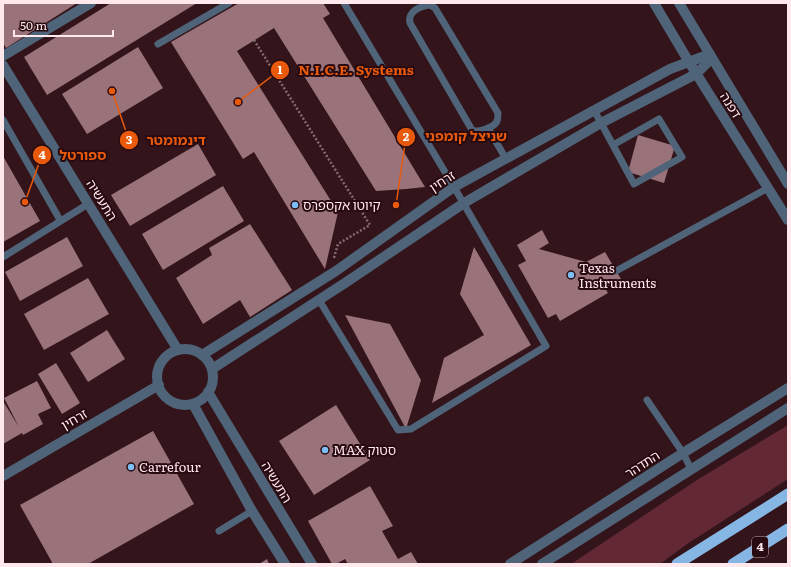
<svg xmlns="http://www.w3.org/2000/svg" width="791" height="567" font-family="Literata,'Noto Sans Hebrew',serif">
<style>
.green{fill:#622935}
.building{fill:#997379}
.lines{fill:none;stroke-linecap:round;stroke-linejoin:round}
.path{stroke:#866b70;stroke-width:2.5;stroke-dasharray:2 2;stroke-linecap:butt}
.service{stroke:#4f6478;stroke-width:7}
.minor{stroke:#4f6478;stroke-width:10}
.tertiary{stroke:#4f6478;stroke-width:10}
.trunk{stroke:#86b6e4;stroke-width:11}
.poi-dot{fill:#7dbef9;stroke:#280b11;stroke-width:1.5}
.labels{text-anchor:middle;stroke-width:4;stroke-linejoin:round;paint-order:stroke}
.shield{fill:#280b11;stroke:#bea6aa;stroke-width:1}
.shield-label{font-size:12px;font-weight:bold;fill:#ffe9ec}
.street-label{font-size:13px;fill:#ffe9ec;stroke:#280b11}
.poi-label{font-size:13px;fill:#ffe9ec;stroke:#280b11;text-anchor:start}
.leader{fill:none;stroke:#e8590c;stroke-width:1.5}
.callout-dot{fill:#e8590c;stroke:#280b11;stroke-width:1.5}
.mark-label{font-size:12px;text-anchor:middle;font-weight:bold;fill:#fff}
.callout-label{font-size:14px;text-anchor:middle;font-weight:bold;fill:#e8590c;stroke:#280b11;stroke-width:4;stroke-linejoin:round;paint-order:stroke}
</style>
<rect width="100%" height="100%" fill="#32141a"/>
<polygon class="green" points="788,425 788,479 687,544 660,564 571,564 697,480"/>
<g class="building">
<polygon points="3,3 77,3 6,48 3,43"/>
<polygon points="111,3 197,3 47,95 24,57"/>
<polygon points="239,3 323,3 330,14 323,18 425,187 406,189 376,191 274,28 237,51 338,212 325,269 254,152 243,159 171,42"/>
<polygon points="138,47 163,88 87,134 62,94"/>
<polygon points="638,135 675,146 664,183 628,172"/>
<polygon points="198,144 216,175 130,226 111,195"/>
<polygon points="3,156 40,221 3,242"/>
<polygon points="223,186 244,221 163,270 142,234"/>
<polygon points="250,224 292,290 250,317 240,300 203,324 176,278 212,255 209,248"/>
<polygon points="542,230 549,243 539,249 586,262 605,252 621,279 605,288 608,293 560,321 556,314 548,318 518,265 526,261 517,245"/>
<polygon points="67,237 83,266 20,301 5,272"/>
<polygon points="474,247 531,345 432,403 444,358 484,335 460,294"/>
<polygon points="88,278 109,314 44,350 24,314"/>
<polygon points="345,315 390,324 421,380 406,429"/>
<polygon points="107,330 125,359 88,382 70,353"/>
<polygon points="56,363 80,403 62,414 38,374"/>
<polygon points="37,381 51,408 38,414 43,424 23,435 22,433 3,444 3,401 19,427 4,398"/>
<polygon points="336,405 370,460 314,495 279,441"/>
<polygon points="153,431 194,504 88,564 53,564 20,505"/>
<polygon points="370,486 393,526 382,531 398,559 411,552 418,564 348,564 345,559 336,564 332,564 308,521"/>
<polygon points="267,559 269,564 259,564"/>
</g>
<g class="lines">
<polyline class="path" points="254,40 370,225 338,244 334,258"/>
<g class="service">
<path d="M 430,5 L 435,8 L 498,113 C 498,116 498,120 496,123 C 491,128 478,133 472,130 L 410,23 C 407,11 421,6 430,5 Z"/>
<polyline points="158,44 229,3"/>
<polyline points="594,110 634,184 682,157 659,119 613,145"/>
<polyline points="3,120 60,220"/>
<polyline points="488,128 506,159"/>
<polyline points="3,257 88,204"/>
<polyline points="616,271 768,188"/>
<polyline points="319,300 398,430 411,429 546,346 454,187 344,3"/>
<polyline points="647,400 683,453 691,469"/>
<polyline points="219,531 252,511"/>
</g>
<g class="minor">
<polyline points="3,56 91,3"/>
<polyline points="202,355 336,271 454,187 670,69 710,54"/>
<polyline points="212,369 345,283 464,203 601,123 696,74 712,58"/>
<polyline points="3,476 159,385"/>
</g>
<g class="tertiary">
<polyline points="654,3 689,62 788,220"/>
<polyline points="679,3 788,184"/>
<polyline points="3,65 178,350"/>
<circle cx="185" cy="377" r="28"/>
<polyline points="208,392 312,564"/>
<polyline points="193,404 252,511 285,564"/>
<polyline points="510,564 683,453 788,388"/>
<polyline points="542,564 788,408"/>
</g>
<g class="trunk">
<polyline points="677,564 788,494"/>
<polyline points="733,564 788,529"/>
</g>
</g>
<g class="poi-dot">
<circle cx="295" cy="205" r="4"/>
<circle cx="571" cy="275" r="4"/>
<circle cx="325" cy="450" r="4"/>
<circle cx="131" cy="467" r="4"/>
</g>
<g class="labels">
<rect class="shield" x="752" y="537" width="16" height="20" rx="3"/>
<g class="shield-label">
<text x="760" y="551">4</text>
</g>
<g class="street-label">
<text transform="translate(731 105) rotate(58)" y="5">דפנה</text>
<text transform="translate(442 181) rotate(-33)" y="5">זרחין</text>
<text transform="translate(102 200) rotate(58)" y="5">התעשיה</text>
<text transform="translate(74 419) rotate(-30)" y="5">זרחין</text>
<text transform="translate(642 464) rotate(-33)" y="5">התדהר</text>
<text transform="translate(277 482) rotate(59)" y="5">התעשיה</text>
</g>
<g class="poi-label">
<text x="303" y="210">קיוטו אקספרס</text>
<text x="579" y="273">Texas<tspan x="579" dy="15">Instruments</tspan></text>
<text x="333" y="455">MAX סטוק</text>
<text x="139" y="472">Carrefour</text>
</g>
</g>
<path class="leader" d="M238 102L280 70M396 205L406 137M112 91L129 140M25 202L42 155"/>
<g class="callout-dot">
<circle cx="238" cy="102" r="4"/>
<circle cx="396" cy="205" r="4"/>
<circle cx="112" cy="91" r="4"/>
<circle cx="25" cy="202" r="4"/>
<circle cx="280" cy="70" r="10"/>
<circle cx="406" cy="137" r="10"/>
<circle cx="129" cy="140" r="10"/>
<circle cx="42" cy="155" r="10"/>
</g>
<g class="mark-label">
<text x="280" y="74">1</text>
<text x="406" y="141">2</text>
<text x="129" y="144">3</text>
<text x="42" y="159">4</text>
</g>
<g class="callout-label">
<text x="356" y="75">N.I.C.E. Systems</text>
<text x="466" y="141">שניצל קומפני</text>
<text x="176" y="145">דינמומטר</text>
<text x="83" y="160">ספורטל</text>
</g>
<rect width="791" height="567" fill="none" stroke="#ffe9ec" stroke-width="8"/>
<path d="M14 30v6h99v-6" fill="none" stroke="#ffe9ec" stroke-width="2"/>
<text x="20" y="30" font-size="12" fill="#ffe9ec" stroke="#280b11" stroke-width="3" paint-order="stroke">50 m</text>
</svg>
